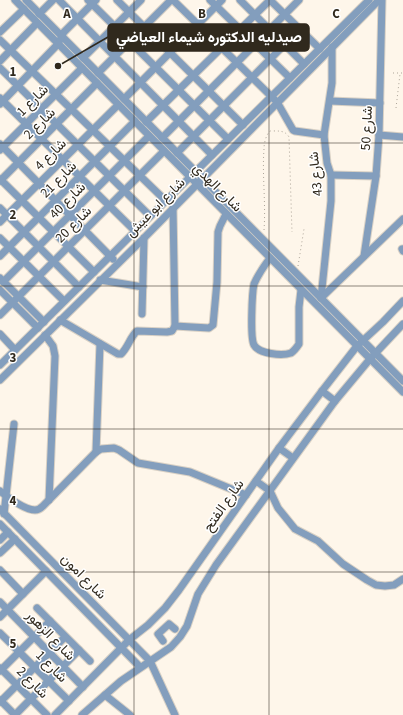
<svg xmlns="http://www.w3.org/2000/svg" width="403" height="715" font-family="'Source Sans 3',Vazirmatn,sans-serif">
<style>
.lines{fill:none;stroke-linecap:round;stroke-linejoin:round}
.minor-casing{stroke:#d9d1c5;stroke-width:9}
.path{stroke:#ada599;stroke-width:1;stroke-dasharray:1 3;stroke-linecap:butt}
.minor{stroke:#839ebd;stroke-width:7}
.grid{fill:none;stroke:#30291d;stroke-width:1;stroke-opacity:0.55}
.labels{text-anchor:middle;stroke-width:3;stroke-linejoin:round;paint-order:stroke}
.street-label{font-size:14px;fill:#30291d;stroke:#fff}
.grid-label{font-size:13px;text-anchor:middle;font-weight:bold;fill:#30291d;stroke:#fff;stroke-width:3;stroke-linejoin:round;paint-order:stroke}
.leader{fill:none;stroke:#30291d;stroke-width:1.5}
.callout-dot{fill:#30291d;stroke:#fff;stroke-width:1.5}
.callout{fill:#30291d;stroke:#30291d;stroke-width:1.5}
.callout-label{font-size:15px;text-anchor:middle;font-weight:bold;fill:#fff}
</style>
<rect width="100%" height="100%" fill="#fef6ea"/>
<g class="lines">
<defs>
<g id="minor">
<polyline points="15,0 403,392"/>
<polyline points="26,0 403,381"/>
<polyline points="59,0 212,155"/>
<polyline points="88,0 228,139"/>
<polyline points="117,0 243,125"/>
<polyline points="173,0 277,102 293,130 295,131 324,135"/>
<polyline points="210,0 290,78"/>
<polyline points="240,0 304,64"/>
<polyline points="270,0 320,49"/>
<polyline points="39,14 53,0"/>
<polyline points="0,32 24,9"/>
<polyline points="0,40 166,201"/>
<polyline points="83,58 141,0"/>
<polyline points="0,61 37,23"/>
<polyline points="0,68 150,216"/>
<polyline points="98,73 171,0"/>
<polyline points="0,98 135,231"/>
<polyline points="124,99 222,0"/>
<polyline points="330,101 380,103"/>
<polyline points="0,104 58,44 64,32 96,0"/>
<polyline points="146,122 270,0"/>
<polyline points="379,135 403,137"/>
<polyline points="162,138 299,0"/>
<polyline points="0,144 113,259"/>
<polyline points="0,150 82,68"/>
<polyline points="177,153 300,29"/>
<polyline points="331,175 376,176"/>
<polyline points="0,179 94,272"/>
<polyline points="0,181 97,83"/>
<polyline points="0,208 79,287"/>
<polyline points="0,222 118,105"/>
<polyline points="0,238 64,301"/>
<polyline points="402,249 403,251"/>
<polyline points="0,256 135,121"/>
<polyline points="364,256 376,176 379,135 382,0"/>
<path d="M 270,258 C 264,266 258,275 254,284 C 252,293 250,338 254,345 C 259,354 282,356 291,353 C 294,351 297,347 299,344 L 299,307 L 301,290"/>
<polyline points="0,278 44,322"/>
<polyline points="100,280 143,287"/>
<polyline points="3,282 149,136"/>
<polyline points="0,290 38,328"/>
<polyline points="321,298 331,201 331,175 327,163 324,135 332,83 332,47"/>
<polyline points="321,298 403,219"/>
<polyline points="142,314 144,238"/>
<polyline points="0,315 164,151"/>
<path d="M 60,320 L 118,354 L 121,354 C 128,348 130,337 137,331 L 167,332 L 172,331 L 175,326 L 173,207"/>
<polyline points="175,326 209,328 213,325 217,282 218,232 220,226 226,214"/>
<polyline points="0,334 15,350"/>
<polyline points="45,335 53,346 55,356 49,500"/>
<polyline points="0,365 369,0"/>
<polyline points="0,380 144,238 379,0"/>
<polyline points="322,391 335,401"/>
<polyline points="279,448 293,458"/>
<polyline points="96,452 100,344"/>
<polyline points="256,481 270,491 278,508 295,529 318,541 343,564 367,580 376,585 385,586 394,585 403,579"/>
<path d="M 0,491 C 7,497 25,510 35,510 C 38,510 41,508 43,506 L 96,452 L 101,449 L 114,448 L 119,450 L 138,463 L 190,472 L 246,495"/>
<polyline points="0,509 150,661 175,715"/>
<polyline points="4,514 14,424"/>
<polyline points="0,524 140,667"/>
<polyline points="0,540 8,532"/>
<polyline points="0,553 15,539"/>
<polyline points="0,570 23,594"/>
<polyline points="0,602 83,687"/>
<polyline points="37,608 90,661"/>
<polyline points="0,617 46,571"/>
<polyline points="0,633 69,701"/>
<polyline points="163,641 158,634 169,624 175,629"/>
<polyline points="0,668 47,715"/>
<polyline points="0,671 50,621"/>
<polyline points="105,695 130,715"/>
<polyline points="0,700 15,715"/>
<polyline points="0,702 65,637"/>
<polyline points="15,715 79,650"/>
<polyline points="55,715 129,640 148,625 165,608 179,590 279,448 322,391 357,346 383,322 403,301"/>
<polyline points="82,715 121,681 171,647 180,637 187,626 198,594 216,565 335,401 370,359 403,324"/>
</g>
</defs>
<use href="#minor" class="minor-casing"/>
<g class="path">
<polyline points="393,73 403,73"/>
<polyline points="396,108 400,74"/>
<path d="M 264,230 C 266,203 262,175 264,149 C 264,143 266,135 270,131 C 278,131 285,130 289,137 L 292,232"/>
<polyline points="298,266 304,229"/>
</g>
<use href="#minor" class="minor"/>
</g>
<path class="grid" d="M 134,0 L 134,715M 269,0 L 269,715M 0,143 L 403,143M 0,286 L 403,286M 0,429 L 403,429M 0,572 L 403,572"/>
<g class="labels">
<g class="street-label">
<text transform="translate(32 100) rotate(-45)" y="5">شارع 1</text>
<text transform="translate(39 123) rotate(-45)" y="5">شارع 2</text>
<text transform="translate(366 128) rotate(-87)" y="5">شارع 50</text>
<text transform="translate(50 154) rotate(-45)" y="5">شارع 4</text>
<text transform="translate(315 174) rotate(-96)" y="5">شارع 43</text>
<text transform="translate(58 179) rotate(-45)" y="5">شارع 21</text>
<text transform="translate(218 187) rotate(45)" y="5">شارع الهدي</text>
<text transform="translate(67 200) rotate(-45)" y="5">شارع 40</text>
<text transform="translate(155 207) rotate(-45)" y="5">شارع ابو عيش</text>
<text transform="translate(73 224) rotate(-45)" y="5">شارع 20</text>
<text transform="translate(223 505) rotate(-55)" y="5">شارع الفتح</text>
<text transform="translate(84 576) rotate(45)" y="5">شارع امون</text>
<text transform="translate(51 635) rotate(46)" y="5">شارع الزهور</text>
<text transform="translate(52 666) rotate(45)" y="5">شارع 1</text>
<text transform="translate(33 682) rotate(45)" y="5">شارع 2</text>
</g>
</g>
<g class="grid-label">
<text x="67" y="18">A</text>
<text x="202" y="18">B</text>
<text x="336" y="18">C</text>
<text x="13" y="76">1</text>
<text x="13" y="219">2</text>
<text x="13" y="362">3</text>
<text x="13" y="505">4</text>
<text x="13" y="648">5</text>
</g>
<path class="leader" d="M58 66L108 37"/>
<circle class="callout-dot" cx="58" cy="66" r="4"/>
<rect class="callout" x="108" y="24" width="201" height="27" rx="4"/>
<g class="callout-label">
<text x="209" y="42">صيدليه الدكتوره شيماء العياضي</text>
</g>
</svg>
